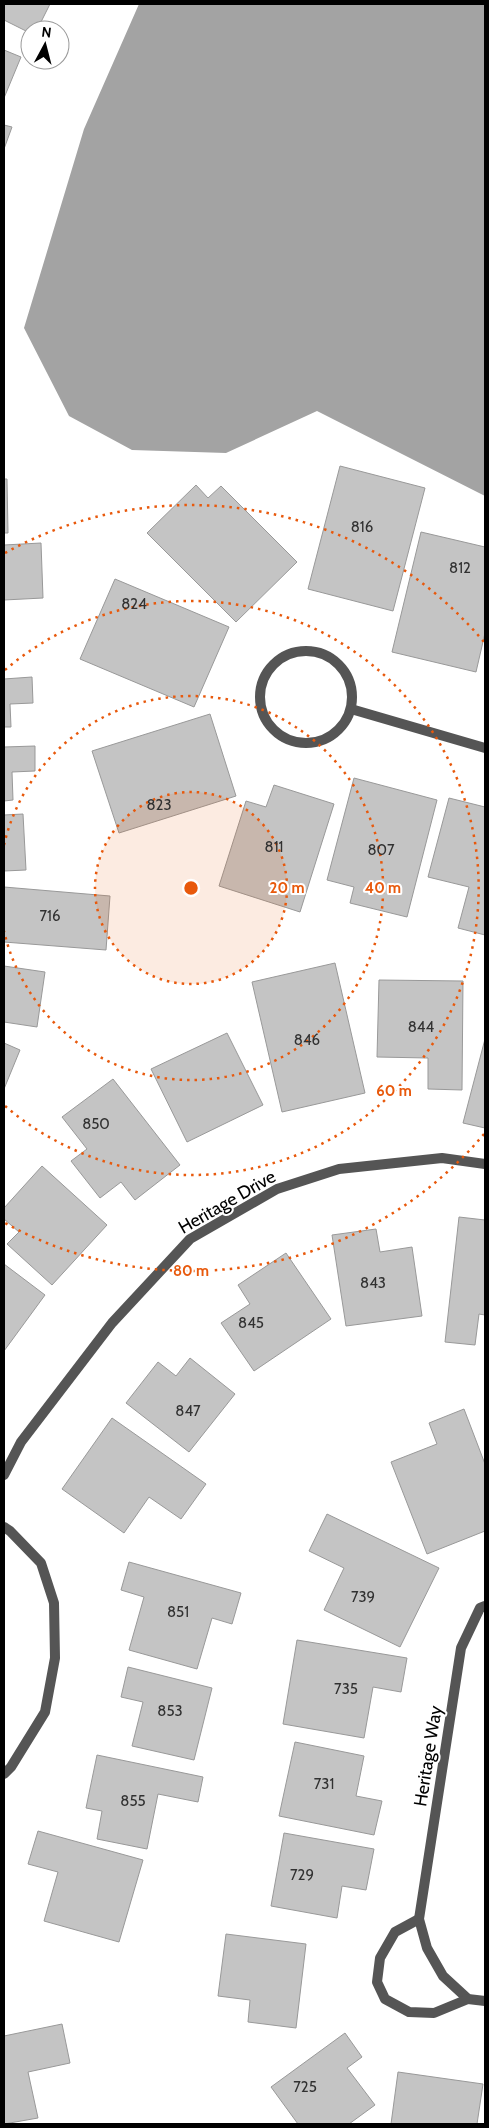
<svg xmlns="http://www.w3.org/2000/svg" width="489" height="2128" font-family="Cabin,sans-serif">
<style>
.water{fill:#a3a3a3}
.building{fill:#c4c4c4;stroke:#999}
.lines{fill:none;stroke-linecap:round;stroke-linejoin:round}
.street{stroke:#555;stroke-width:10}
.ring{fill:none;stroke:#e8590c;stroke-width:2.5;stroke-dasharray:2.5 5}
.labels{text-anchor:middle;stroke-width:4;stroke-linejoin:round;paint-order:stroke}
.number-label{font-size:15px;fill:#313131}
.street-label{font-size:18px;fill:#000;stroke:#fff}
.centre{fill:#e8590c;stroke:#fff;stroke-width:2.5}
.ring-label{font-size:15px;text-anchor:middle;font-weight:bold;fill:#e8590c;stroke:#fff;stroke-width:4;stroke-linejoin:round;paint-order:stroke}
</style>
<rect width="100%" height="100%" fill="#fff"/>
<polygon class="water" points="139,4 485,4 485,496 317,411 226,453 132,450 69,416 24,328 84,129"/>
<g class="building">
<polygon points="4,4 50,4 37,30 30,30 30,33 4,20"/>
<polygon points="4,50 21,57 4,98"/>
<polygon points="4,125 12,127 4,149"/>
<polygon points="340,466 425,488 393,611 308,589"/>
<polygon points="4,479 7,479 8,533 4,533"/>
<polygon points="196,485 208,498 221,486 297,562 236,622 147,533"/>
<polygon points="421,532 485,547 485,633 476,672 392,652"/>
<polygon points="41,543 43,598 4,600 4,545"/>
<polygon points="115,579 229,627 194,707 80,659"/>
<polygon points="32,677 33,703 10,704 11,727 4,727 4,679"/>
<polygon points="210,714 236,796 119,833 92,751"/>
<polygon points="35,746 35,771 12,772 13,800 4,801 4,747"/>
<polygon points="354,778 437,800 407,917 350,903 354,887 327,880"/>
<polygon points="274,785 334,804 300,912 219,886 246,801 266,807"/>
<polygon points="449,798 485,807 485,935 458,928 469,887 428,877"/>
<polygon points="23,814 26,870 4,871 4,815"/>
<polygon points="4,887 110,896 106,950 4,942"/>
<polygon points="335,963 365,1093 282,1112 252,982"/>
<polygon points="4,966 45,972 37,1027 4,1022"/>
<polygon points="379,980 463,981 462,1090 428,1089 428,1058 377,1057"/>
<polygon points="227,1033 263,1105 187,1142 151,1069"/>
<polygon points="485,1039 485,1128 463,1123"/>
<polygon points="4,1043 20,1050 4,1089"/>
<polygon points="113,1079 180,1165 135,1200 121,1182 100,1198 71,1161 87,1149 62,1117"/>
<polygon points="42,1166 107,1225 52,1285 7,1244 19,1232 4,1219 4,1208"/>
<polygon points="459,1217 485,1220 485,1315 479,1314 475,1345 445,1342"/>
<polygon points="376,1229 380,1252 412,1247 422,1316 346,1326 332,1235"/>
<polygon points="286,1253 331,1319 254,1371 221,1323 250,1304 238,1285"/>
<polygon points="4,1264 45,1295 4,1351"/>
<polygon points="190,1358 235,1394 189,1452 126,1403 158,1362 176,1376"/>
<polygon points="464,1409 485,1464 485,1531 427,1554 391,1462 437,1444 429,1423"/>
<polygon points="112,1418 206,1484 181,1519 149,1497 124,1533 62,1489"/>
<polygon points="327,1514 439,1568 400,1647 324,1610 344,1568 309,1551"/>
<polygon points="129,1562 241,1593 232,1624 212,1618 197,1669 129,1650 144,1597 121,1590"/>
<polygon points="297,1640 407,1658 401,1692 373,1687 364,1738 283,1724"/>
<polygon points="128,1667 212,1688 194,1760 132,1746 143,1702 121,1697"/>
<polygon points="295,1742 364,1756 356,1796 382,1801 374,1835 279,1816"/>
<polygon points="97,1755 203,1777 198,1802 158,1794 147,1849 97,1839 102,1811 86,1808"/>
<polygon points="38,1831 143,1860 119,1942 44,1921 58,1872 28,1864"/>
<polygon points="284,1833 374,1849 366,1890 342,1886 337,1918 271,1906"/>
<polygon points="226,1934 306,1944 296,2028 248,2022 250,2000 218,1996"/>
<polygon points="62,2024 70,2063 28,2072 38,2118 4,2124 4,2036"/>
<polygon points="345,2033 362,2057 347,2068 375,2105 349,2124 298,2124 271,2087"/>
<polygon points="398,2072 483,2084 477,2124 391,2124"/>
</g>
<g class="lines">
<g class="street">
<circle cx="306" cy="697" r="46"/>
<polyline points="351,709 485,748"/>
<polyline points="4,1475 21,1442 112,1323 190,1239 277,1189 339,1169 442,1158 485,1164"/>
<polyline points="4,1527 10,1531 41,1563 54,1603 55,1658 45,1712 11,1767 4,1774"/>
<polyline points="485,1606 480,1608 461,1648 419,1919 427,1948 443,1976 468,1999 485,2001"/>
<polyline points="419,1919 395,1932 380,1958 377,1982 385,1999 409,2012 434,2013 468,1999"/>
</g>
</g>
<circle cx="191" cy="888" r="96" fill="#e8590c" fill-opacity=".12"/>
<g class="ring">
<circle cx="191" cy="888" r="96"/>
<path d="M4 845A192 192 0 1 1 4 931"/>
<path d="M5 670A287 287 0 1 1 5 1106"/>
<path d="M484 1134A383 383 0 0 1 5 1223M5 553A383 383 0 0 1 484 642"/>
</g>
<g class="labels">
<g class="number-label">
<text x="362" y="532">816</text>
<text x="460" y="573">812</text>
<text x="134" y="609">824</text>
<text x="159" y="810">823</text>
<text x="274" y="852">811</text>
<text x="381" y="855">807</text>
<text x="50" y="921">716</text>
<text x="421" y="1032">844</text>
<text x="307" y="1045">846</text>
<text x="96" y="1129">850</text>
<text x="373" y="1288">843</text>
<text x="251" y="1328">845</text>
<text x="188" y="1416">847</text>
<text x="363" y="1602">739</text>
<text x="178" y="1617">851</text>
<text x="346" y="1694">735</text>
<text x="170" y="1716">853</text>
<text x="324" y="1789">731</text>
<text x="133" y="1806">855</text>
<text x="302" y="1880">729</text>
<text x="305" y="2092">725</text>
</g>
<g class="street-label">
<text transform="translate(227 1202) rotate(-30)" y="6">Heritage Drive</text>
<text transform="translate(428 1756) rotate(-81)" y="6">Heritage Way</text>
</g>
</g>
<circle cx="191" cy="888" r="8" class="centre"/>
<g class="ring-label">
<text x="287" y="893">20 m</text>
<text x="383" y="893">40 m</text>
<text x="394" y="1096">60 m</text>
<text x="191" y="1276">80 m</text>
</g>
<rect width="489" height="2128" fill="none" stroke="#000000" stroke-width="10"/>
<g transform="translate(45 45) rotate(7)"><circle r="24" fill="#ffffff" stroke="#999999"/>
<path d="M0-4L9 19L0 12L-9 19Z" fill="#000000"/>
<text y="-8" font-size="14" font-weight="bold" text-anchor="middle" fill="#000000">N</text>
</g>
</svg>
